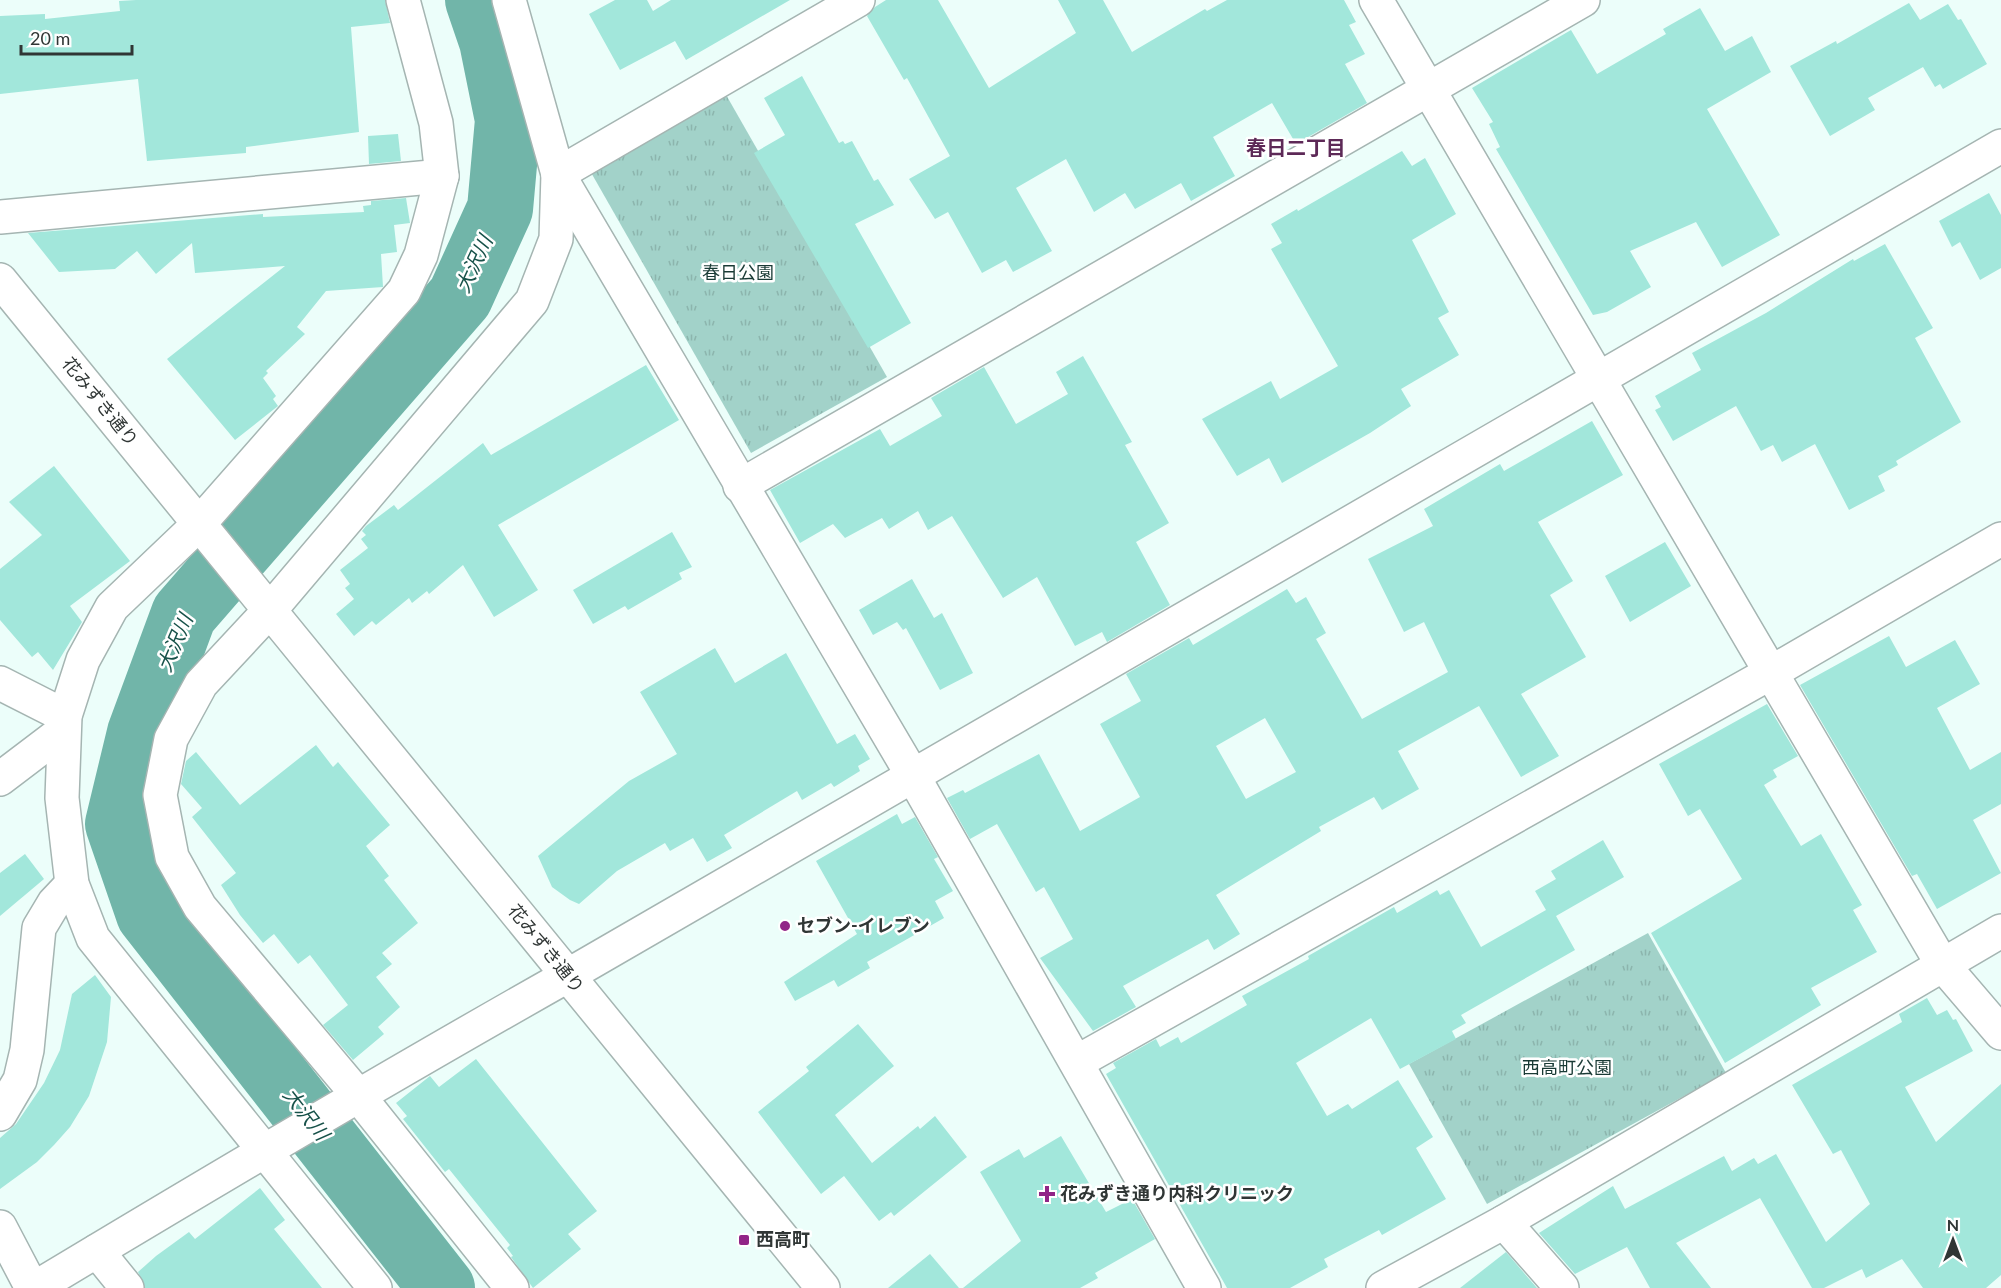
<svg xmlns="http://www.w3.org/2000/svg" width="2001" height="1288" font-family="Lato,'Noto Sans JP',sans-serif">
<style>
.park{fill:url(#park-tufts)}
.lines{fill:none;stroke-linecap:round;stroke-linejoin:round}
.river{stroke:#71b5a9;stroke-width:66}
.building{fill:#a2e7db;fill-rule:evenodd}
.minor-casing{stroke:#a5b5b2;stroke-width:36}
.minor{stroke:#fff;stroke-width:33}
.poi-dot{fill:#912587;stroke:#fff;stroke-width:2}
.labels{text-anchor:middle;stroke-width:5;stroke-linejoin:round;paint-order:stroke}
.park-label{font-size:18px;fill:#193a35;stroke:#fff}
.street-label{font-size:18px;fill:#303635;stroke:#fff}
.poi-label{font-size:18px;font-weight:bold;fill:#303635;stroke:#fff;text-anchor:start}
.neighbourhood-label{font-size:20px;font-weight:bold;fill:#5d2957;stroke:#fff}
.water-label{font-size:20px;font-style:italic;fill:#18524a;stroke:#fff}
</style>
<defs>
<pattern id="park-tufts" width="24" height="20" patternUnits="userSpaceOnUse" patternTransform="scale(1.5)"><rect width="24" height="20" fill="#a2d2c9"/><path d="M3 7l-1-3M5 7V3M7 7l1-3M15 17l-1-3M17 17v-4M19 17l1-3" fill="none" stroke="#8cb5ad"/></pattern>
</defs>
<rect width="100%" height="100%" fill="#ecfefa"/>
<g class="park">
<polygon points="725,93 887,377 751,453 589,169"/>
<polygon points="1648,933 1726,1073 1487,1204 1409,1064"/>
</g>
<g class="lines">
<polyline class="river" points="442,1288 149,914 118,824 140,733 184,614 460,297 500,209 508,120 492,41 478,0"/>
</g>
<g class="building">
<polygon points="136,0 385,0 390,23 351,27 359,132 246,147 246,153 147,161 138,79 0,94 0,16 45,14 45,19 120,11 119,1"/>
<polygon points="615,0 647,0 653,11 671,0 790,0 686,60 675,41 620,70 589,14"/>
<polygon points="886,0 938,0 989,88 1076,33 1058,0 1103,0 1132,52 1205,9 1207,11 1227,0 1344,0 1356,22 1349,25 1365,54 1345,64 1367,103 1296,144 1272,103 1213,137 1235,176 1191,201 1181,183 1135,209 1125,193 1094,212 1066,159 1016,188 1052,251 1013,272 1006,260 982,273 948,212 935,219 909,179 950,156 907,78 904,80 867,16 875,7"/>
<polygon points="1909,3 1920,20 1948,4 1958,20 1961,19 1987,64 1943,89 1940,84 1935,87 1923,67 1868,98 1875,110 1830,136 1790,66 1836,41 1837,44"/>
<polygon points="1700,8 1725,51 1752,36 1771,72 1707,109 1780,235 1722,267 1696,222 1630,251 1651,287 1607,312 1593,315 1496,149 1500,147 1489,124 1493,122 1472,88 1571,30 1597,74 1666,34 1663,29"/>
<polygon points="802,76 839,143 843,141 845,144 852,141 874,181 878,179 894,205 855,224 911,323 868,348 754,153 785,135 764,98"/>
<polygon points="398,134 401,161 369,164 368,136"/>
<polygon points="1402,151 1412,166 1425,158 1456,214 1412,240 1449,312 1438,318 1459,355 1401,389 1411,406 1370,433 1282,483 1269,458 1237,476 1202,419 1271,381 1280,399 1338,366 1271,249 1282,243 1271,224 1297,209 1298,211"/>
<polygon points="1989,193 2001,215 2001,268 1980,280 1960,242 1952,247 1939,221"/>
<polygon points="406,198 410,223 394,225 397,252 381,254 383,287 326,291 297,327 305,334 266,371 268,373 263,378 276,396 273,399 278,406 235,440 167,359 285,266 195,273 192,243 156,274 137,251 115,269 59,272 28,233 263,214 263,217 364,212 363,206 371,205 371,201"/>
<polygon points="1885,244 1933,328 1915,338 1961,422 1896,461 1898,465 1878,476 1885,491 1849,510 1815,444 1782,462 1773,445 1761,451 1736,406 1673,441 1655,410 1661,407 1655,396 1701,370 1692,353 1766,313 1853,259 1854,261"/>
<polygon points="1083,356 1132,442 1125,445 1169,523 1136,542 1170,605 1107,642 1102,632 1075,646 1037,577 1003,598 952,516 928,530 918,511 889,529 882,518 845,538 833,524 800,543 770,490 880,429 890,446 942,416 931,398 984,367 1016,424 1068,394 1056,372"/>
<polygon points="646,365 679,420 498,525 538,590 494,617 463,565 429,594 427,591 412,603 409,598 376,625 372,621 354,636 336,614 354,599 345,588 350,584 340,570 368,548 361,539 366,535 362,531 366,526 394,505 398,510 483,443 491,455"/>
<path d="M 1592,421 L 1623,475 L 1538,522 L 1573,581 L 1550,595 L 1586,657 L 1521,694 L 1559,756 L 1521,777 L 1479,706 L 1398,751 L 1419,789 L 1382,810 L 1374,797 L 1319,827 L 1321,831 L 1216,895 L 1240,934 L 1214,950 L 1208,939 L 1123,986 L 1136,1007 L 1093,1031 L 1040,958 L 1073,939 L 1044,887 L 1036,892 L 997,824 L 970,839 L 947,798 L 963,790 L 965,793 L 1039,754 L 1080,831 L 1140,797 L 1100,724 L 1141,701 L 1126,674 L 1189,638 L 1193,645 L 1287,589 L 1296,603 L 1306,597 L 1326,633 L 1316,639 L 1362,719 L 1448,672 L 1424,622 L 1404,632 L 1368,559 L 1433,526 L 1424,509 L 1500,464 L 1504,471 ZM 1265,718 L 1296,772 L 1246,799 L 1216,746 Z"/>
<polygon points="54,466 130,561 70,606 82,622 53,670 38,652 32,657 0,620 0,569 42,535 9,502"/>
<polygon points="672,532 692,567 679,573 682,579 628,610 625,606 593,624 573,590"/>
<polygon points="1665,542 1691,586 1630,622 1605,576"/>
<polygon points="912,579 934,618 942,613 973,673 940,690 906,628 903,630 897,622 873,635 859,610"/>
<polygon points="1889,636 1906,667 1955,640 1980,684 1937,708 1970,770 2001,752 2001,804 1973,820 2001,873 1937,909 1917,874 1912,876 1800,685"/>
<polygon points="715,648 735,683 786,653 837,744 855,734 870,759 858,766 860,771 834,787 831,783 802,800 797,791 724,835 732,848 707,862 693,838 670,851 665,843 617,871 579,904 570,900 552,887 538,856 629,781 677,754 640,692"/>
<polygon points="1767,704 1798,756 1773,770 1777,777 1764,785 1801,846 1821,834 1862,905 1853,910 1877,952 1811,988 1821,1005 1725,1063 1651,933 1742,879 1700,809 1688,816 1659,764"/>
<polygon points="316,745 333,767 338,762 390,825 366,846 389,876 384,880 418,923 382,953 392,964 376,977 400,1007 378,1027 384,1034 353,1060 323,1025 348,1005 310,955 298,964 274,934 263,943 240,915 221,885 236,873 192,817 202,808 181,784 186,761 196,752 240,805"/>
<polygon points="897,814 902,824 915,817 938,857 934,859 953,891 935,901 944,918 867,962 870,968 838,987 834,980 795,1001 784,982 857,934 816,861"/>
<polygon points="1603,840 1624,877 1556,916 1575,950 1461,1015 1466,1023 1452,1031 1456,1039 1400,1069 1371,1018 1296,1063 1327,1116 1348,1104 1352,1109 1398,1080 1433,1137 1416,1148 1446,1199 1382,1235 1379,1230 1324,1259 1328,1267 1290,1288 1227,1288 1106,1074 1116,1068 1113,1063 1156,1039 1160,1047 1178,1037 1181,1043 1247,1005 1242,996 1309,959 1308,956 1394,907 1397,913 1437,890 1440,895 1449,890 1481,947 1546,910 1535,891 1556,879 1551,871"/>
<polygon points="25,854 44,879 0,916 0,873"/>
<polygon points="95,975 111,997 107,1042 89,1096 70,1127 54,1145 37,1162 0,1189 0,1138 16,1124 44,1083 60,1050 72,994"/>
<polygon points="1927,998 1937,1015 1947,1010 1953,1020 1956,1019 1973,1051 1905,1087 1936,1142 2001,1084 2001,1275 1986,1288 1923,1288 1902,1259 1866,1278 1862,1269 1824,1288 1812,1288 1760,1198 1676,1243 1711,1288 1650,1288 1627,1247 1575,1274 1539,1233 1613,1186 1625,1209 1724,1156 1732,1171 1754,1158 1758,1164 1776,1154 1826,1242 1870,1204 1841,1150 1833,1154 1792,1085 1902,1022 1899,1014"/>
<polygon points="858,1024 894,1066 835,1115 872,1163 918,1126 920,1129 935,1116 967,1157 894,1216 891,1212 879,1221 844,1176 821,1194 758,1112 809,1071 806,1067"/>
<polygon points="476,1059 597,1211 568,1234 581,1249 533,1288 511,1257 513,1256 507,1248 510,1245 449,1169 445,1172 403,1119 407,1116 396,1103 430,1076 439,1087"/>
<polygon points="1061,1136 1106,1212 1132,1199 1155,1239 1095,1273 1098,1278 1080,1288 963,1288 1021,1241 980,1172 1019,1149 1024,1158"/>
<polygon points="260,1188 285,1220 274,1229 322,1288 145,1288 138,1272 156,1256 189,1232 195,1239"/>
<polygon points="1506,1252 1537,1288 1460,1288"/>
<polygon points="930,1254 959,1288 888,1288"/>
</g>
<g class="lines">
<defs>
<g id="minor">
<polyline points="509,0 558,174 913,776 1204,1288"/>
<polyline points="1376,0 1942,964 2001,1033"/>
<polyline points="558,174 858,0"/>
<polyline points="0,217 442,176"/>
<polyline points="0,280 823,1288"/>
<polyline points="740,486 1583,0"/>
<polyline points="0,683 65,716"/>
<polyline points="0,779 63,731"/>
<polyline points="1077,1062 1772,672 2001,539"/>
<polyline points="0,1114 20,1080 27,1050 39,928 54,903 72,884"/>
<polyline points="1504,1222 1562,1288"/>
<polyline points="0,1227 32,1288"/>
<polyline points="97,1251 127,1288"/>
<path d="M 35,1288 C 211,1182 388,1077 567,976 L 2001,146"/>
<polyline points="375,1288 93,938 72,884 62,798 65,716 83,660 112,607 199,524 404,291 421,255 442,176 436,123 403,0"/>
<polyline points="512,1288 357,1094 200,907 172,857 160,795 171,739 201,684 270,610 532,301 556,239 558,174"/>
<polyline points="1383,1288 1504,1222 2001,931"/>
</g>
</defs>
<use href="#minor" class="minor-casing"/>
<use href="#minor" class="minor"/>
</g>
<g class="poi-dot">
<circle cx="785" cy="926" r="6"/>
<path d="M1044 1185h6v6h6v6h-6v6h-6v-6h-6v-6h6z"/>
<rect x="738" y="1234" width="12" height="12" rx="3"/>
</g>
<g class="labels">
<g class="park-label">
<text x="738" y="279">春日公園</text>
<text x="1567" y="1074">西高町公園</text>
</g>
<g class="street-label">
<text transform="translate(100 402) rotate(51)" y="6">花みずき通り</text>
<text transform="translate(546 949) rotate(51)" y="6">花みずき通り</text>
</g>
<g class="poi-label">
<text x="797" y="932">セブン-イレブン</text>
<text x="1060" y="1200">花みずき通り内科クリニック</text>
<text x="756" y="1246">西高町</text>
</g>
<g class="neighbourhood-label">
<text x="1296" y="155">春日二丁目</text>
</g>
<g class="water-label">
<text transform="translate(474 264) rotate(-65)" y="7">大沢川</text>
<text transform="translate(175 643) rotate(-67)" y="7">大沢川</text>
<text transform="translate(306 1114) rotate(52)" y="7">大沢川</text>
</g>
</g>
<g transform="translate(1953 1240)" stroke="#ffffff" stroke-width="4.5" paint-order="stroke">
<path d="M0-4.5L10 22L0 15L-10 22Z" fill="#303635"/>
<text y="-9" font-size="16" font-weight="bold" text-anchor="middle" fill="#303635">N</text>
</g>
<path d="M21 45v9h111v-9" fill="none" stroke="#303635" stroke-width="3"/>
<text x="30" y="45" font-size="18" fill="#303635" stroke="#ffffff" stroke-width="4.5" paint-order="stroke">20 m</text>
</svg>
